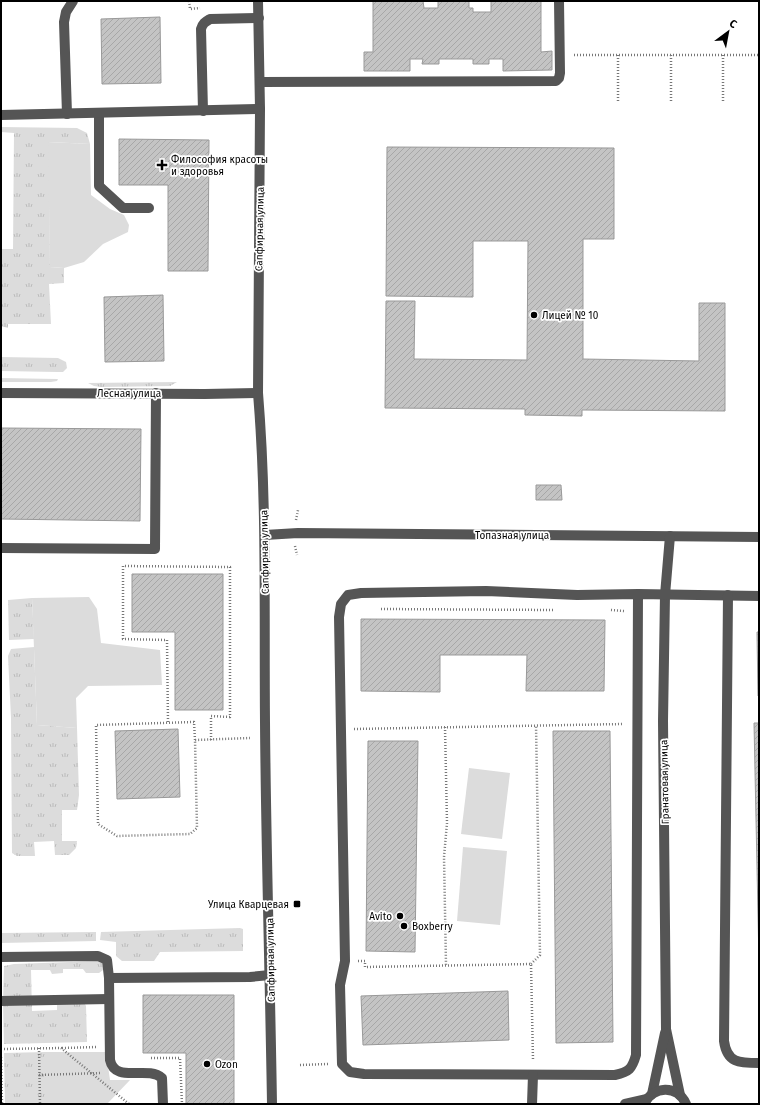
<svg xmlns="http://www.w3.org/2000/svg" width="760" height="1105" font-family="'Fira Sans',sans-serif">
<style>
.grass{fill:url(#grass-tufts)}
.green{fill:#dcdcdc}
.building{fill:url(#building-hatch);stroke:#999}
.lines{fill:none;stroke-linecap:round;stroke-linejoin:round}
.path{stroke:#777;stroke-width:2.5;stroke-dasharray:1 2;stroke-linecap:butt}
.minor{stroke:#555;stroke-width:10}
.poi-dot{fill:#000;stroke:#fff;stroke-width:1.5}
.labels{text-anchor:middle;stroke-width:3.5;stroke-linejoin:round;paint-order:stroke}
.poi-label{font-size:10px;fill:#000;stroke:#fff;text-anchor:start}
.street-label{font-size:10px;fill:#000;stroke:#fff}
</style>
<defs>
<pattern id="grass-tufts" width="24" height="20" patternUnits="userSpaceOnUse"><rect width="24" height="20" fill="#dcdcdc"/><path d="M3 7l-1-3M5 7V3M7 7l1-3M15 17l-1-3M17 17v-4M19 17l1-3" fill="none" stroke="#bbb"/></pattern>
<pattern id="building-hatch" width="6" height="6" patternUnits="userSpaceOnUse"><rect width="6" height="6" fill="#c4c4c4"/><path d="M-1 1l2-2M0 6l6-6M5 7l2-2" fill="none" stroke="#a7a7a7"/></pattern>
</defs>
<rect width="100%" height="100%" fill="#fff"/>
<g class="grass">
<polygon points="1,127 77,128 87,133 90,144 49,142 50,267 64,268 64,283 49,284 51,324 8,324 8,328 1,326 1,249 13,249 14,133 1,132"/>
<polygon points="1,357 58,358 66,362 67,368 63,372 57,372 1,371"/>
<polygon points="1,378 57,379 58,379 57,381 51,382 1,382"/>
<polygon points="177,382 170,386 101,387 94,386 88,383"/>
<polygon points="32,598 34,639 9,640 8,600"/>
<polygon points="34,647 37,725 77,728 79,795 77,810 62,810 62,841 77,841 76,848 69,855 55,855 54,841 34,842 35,856 17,856 12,853 11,718 8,656 11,649"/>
<polygon points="240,928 243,929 243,951 160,952 154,961 122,961 116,956 116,942 100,940 101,932"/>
<polygon points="96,932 96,941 1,943 1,933"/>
<polygon points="98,961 103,963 103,970 99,973 86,973 83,969 63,969 63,973 52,974 50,970 31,970 32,1011 57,1010 57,1002 85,1004 86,1006 87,1042 4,1044 3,1003 4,966 14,964"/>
<polygon points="45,1052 45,1104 5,1104 4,1053"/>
</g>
<g class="green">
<polygon points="48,142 90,144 91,195 110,209 124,215 129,225 128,232 103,244 84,262 64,268 50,267"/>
<polygon points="89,597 97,609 101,643 160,650 162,685 88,686 76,698 77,728 37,725 32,598"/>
<polygon points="469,768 510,773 502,839 461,834"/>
<polygon points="463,847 507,851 500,925 457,921"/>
<polygon points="45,1052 106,1052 110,1080 130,1080 107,1104 45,1104"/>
</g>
<g class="building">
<polygon points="373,1 423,1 424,8 438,8 438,1 469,1 469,8 473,8 473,12 491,12 491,1 541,1 541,52 552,51 552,70 503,71 503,59 489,59 489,64 473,64 473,59 439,59 439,64 422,64 423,59 410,59 410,71 364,71 364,52 373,52"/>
<polygon points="160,17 161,83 102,84 101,19"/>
<polygon points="119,139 209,140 208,271 168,271 168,185 119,185"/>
<polygon points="387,147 614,148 614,239 583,239 583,359 699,361 699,303 725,303 725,411 582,410 582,416 525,415 525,409 385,408 386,301 415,301 414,359 527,360 528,241 473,241 473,297 386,296"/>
<polygon points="163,295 164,361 105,362 104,297"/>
<polygon points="1,428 141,429 140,521 1,519"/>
<polygon points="536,485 561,485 562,500 536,500"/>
<polygon points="132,574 223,574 223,710 175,710 175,632 132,632"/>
<polygon points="361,619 605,620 604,691 526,691 527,655 440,655 440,692 361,691"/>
<polygon points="757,632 759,632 759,696 758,696"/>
<polygon points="754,723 759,723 759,963"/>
<polygon points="178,729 180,797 117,799 115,731"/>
<polygon points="553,731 610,731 613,1042 556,1043"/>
<polygon points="368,741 418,741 415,952 366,951"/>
<polygon points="508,991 509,1040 363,1045 361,996"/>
<polygon points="143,995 234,995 234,1104 186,1104 186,1053 143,1053"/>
</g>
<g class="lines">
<g class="path">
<polyline points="189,1 190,9 200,8"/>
<polyline points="574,55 759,55"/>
<polyline points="618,55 618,101"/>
<polyline points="671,55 671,101"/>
<polyline points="723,55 723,101"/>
<polyline points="296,520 298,510"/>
<polyline points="295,546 297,555"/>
<polyline points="381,609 554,610"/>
<polyline points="611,610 624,611"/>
<polyline points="168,722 167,640 123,639 123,566 230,567 230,717 211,716 211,740"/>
<polyline points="445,727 447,823 444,857 446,965"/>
<polyline points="354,729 623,724"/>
<polyline points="195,740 194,722 96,725 98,824 117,836 190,834 197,828 195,740 250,738"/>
<polyline points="358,961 365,961 365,967 531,964 533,1060"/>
<polyline points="531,964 540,955 536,725"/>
<polyline points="39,1048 40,1104"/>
<polyline points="62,1048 97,1047"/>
<polyline points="1,1049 61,1048 129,1104"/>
<polyline points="1,1057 2,1104"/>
<polyline points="151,1058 180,1058 182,1104"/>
<polyline points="300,1065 328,1064"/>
<polyline points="39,1075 101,1073"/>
</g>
<g class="minor">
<path d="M 258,1 L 260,109 L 258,393 C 267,502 264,612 265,722 C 266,849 270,977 272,1104"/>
<polyline points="260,82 556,81 559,78 560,73 559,1"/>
<path d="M 203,111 L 201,29 C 203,23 205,22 210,19 L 259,18"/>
<polyline points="99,113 99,186 123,208 149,208"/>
<polyline points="67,114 64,22 66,12 73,1"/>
<polyline points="1,115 260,109"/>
<polyline points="1,393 205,394 258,393"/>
<polyline points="265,535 298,533 759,537"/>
<polyline points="670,536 665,595 663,721 666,1029 680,1095"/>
<polyline points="1,548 155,549 156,393"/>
<path d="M 638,594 L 636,1055 C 632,1069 629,1072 615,1075 L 364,1074 L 350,1072 L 342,1064 L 340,985 L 345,961 L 339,617 L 341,604 L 348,595 L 361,593 L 486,591 L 577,595 L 638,594 L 759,596"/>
<path d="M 728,595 L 724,1041 C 727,1063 739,1063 759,1063"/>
<polyline points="1,957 98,956 107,960 109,978 250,977 270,975"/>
<path d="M 109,978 L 110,1060 C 115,1084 147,1065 162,1078 L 163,1104"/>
<polyline points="1,1001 109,999"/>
<polyline points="652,1094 665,1033"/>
<polyline points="532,1104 533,1075"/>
<polyline points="625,1104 647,1099"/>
<path d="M 644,1104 C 653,1086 677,1084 686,1104"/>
</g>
</g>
<g class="poi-dot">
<path d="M160 159h4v4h4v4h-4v4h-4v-4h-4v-4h4z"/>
<circle cx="534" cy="315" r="4"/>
<rect x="293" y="900" width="8" height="8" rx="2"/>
<circle cx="400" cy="916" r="4"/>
<circle cx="404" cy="926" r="4"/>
<circle cx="207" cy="1064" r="4"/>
</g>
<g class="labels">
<g class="poi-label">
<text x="171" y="163">Философия красоты<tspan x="171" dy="12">и здоровья</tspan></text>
<text x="542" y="319">Лицей № 10</text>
<text x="289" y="908" text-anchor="end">Улица Кварцевая</text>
<text x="392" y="920" text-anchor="end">Avito</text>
<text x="412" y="930">Boxberry</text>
<text x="215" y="1068">Ozon</text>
</g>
<g class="street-label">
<text transform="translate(259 229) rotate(-89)" y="4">Сапфирная улица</text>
<text x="129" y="397">Лесная улица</text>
<text x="512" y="539">Топазная улица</text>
<text transform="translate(264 552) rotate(-91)" y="4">Сапфирная улица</text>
<text transform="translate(664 782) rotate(-91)" y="4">Гранатовая улица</text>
<text transform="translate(270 960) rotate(-91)" y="4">Сапфирная улица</text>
</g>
</g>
<rect width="760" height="1105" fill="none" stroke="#000000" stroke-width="4"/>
<g transform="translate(728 32) rotate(32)" stroke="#ffffff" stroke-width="3" paint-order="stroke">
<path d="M0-3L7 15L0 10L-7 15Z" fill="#000000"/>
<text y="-6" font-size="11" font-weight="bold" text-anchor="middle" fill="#000000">С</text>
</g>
</svg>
